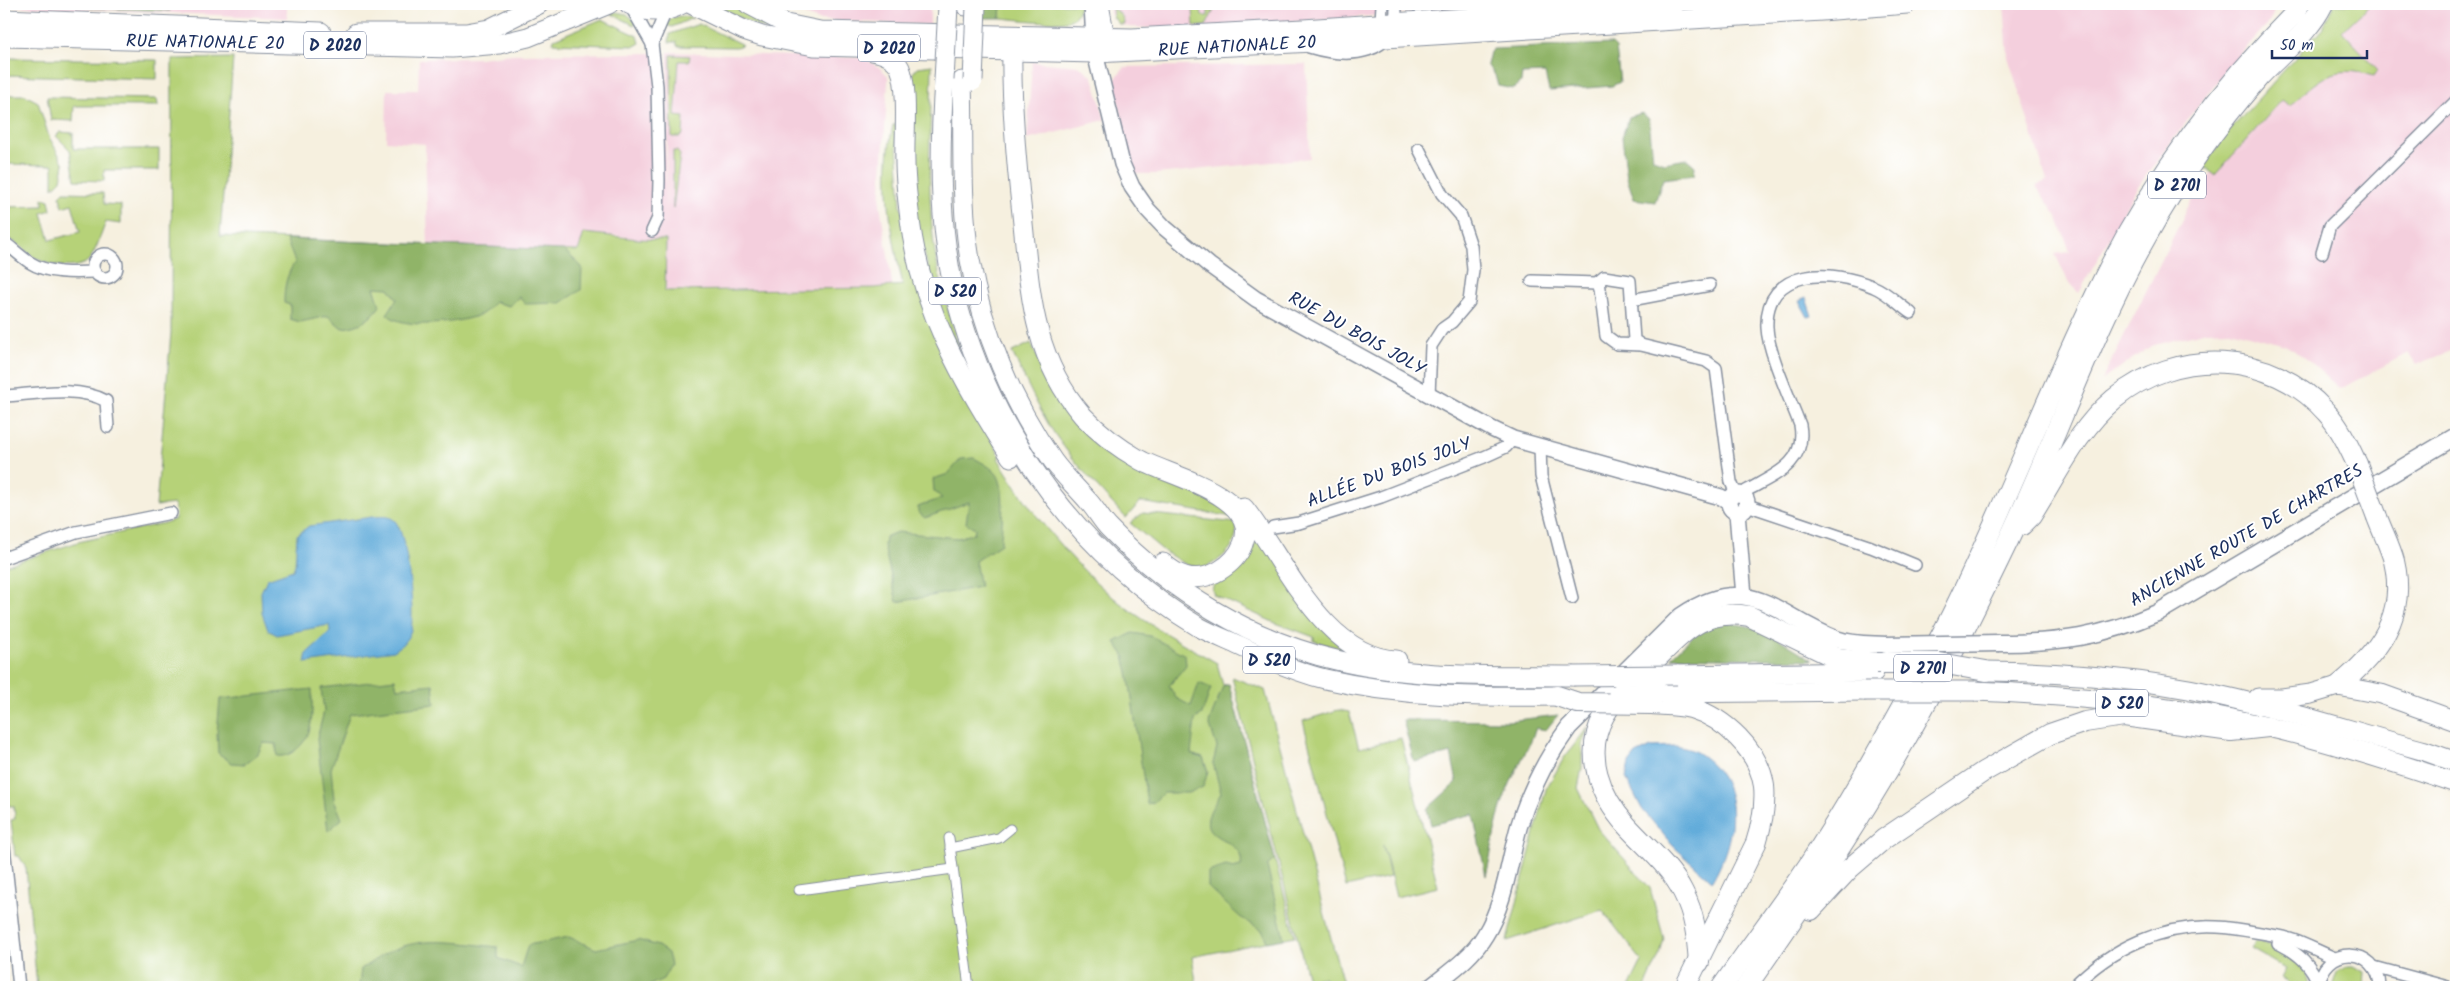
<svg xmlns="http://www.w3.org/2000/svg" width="2460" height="991" font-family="Kalam,sans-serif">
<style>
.built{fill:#f4cfdd}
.industrial{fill:#d0bdcd}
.green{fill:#b6d278;stroke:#68806b}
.forest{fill:#90b468;stroke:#567263}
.water{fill:#62acda;stroke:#3e6e9c}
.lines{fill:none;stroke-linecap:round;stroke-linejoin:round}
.pedestrian-casing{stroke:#88909e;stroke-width:11}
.minor-casing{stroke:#88909e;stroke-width:14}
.tertiary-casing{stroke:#88909e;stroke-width:18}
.secondary-casing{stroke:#88909e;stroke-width:19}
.primary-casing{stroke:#88909e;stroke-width:21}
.trunk-casing{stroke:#88909e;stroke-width:22}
.pedestrian{stroke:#fff;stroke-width:9}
.minor{stroke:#fff;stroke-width:11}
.tertiary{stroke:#fff;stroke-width:15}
.secondary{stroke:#fff;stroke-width:16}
.primary{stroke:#fff;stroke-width:19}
.trunk{stroke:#fff;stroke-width:20}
.secondary-bridge-casing{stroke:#88909e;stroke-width:19;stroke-linecap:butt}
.primary-bridge-casing{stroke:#88909e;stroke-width:21;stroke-linecap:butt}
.trunk-bridge-casing{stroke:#88909e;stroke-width:22;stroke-linecap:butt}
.secondary-bridge{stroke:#fff;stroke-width:16}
.primary-bridge{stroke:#fff;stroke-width:19}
.trunk-bridge{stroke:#fff;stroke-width:20}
.labels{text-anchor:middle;stroke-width:4;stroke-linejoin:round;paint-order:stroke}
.shield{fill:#fff;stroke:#5f6d8e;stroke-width:1}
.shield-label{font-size:16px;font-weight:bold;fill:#1b2f5e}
.street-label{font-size:18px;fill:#1b2f5e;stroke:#fff}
</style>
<rect width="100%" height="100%" fill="#fff"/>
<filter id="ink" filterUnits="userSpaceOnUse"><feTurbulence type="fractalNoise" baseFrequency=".02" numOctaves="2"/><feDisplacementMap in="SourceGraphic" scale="10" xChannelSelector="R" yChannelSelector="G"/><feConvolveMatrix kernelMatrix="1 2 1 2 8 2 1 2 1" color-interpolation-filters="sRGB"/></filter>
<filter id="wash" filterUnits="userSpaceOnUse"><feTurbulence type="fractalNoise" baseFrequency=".0096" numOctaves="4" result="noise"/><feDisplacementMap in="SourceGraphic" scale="20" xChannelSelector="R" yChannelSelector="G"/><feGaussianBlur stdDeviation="1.12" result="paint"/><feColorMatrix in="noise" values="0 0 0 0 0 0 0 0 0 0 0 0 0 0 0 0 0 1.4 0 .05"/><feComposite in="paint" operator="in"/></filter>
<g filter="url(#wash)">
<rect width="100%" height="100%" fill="#f6f0df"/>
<g class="built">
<polygon points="4,4 287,4 287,18 4,6"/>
<polygon points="778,4 930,4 930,25 819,20 787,9"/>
<polygon points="1110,4 1414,4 1414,12 1325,20 1176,29 1130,27 1119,24 1110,13"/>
<polygon points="2004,4 2277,4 2270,21 2221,76 2138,186 2079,293 2069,283 2055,254 2070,252 2058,218 2036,186 2047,181 2008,57"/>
<polygon points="2369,4 2456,4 2456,349 2416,365 2408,353 2340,389 2303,356 2285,345 2230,330 2206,331 2151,346 2102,380 2191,201 2221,158 2316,52"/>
<polygon points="668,52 863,58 880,68 888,76 888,82 880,204 893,289 666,290 666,239 638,239 615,235 578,251 428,245 425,144 386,141 387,90 418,90 419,59 479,58 513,54 665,53 666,230"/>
<polygon points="1032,62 1080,66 1093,77 1105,120 1027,140"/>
<polygon points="1306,64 1310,158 1157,174 1133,174 1114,81 1124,67"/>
</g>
<polygon class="industrial" points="1414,4 1506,4 1414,12"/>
<g class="green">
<polygon points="719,4 733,4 741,10 809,39 756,26 717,7"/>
<path d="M 1001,4 L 1080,4 C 1079,10 1077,17 1070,20 C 1059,25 1015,19 1000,18 Z"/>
<path d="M 2334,4 L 2371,4 L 2342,31 L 2378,70 L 2374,76 C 2333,63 2318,79 2290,106 L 2282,100 L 2215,175 L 2204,167 L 2224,137 L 2323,27 Z"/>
<path d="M 1112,8 C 1119,12 1124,17 1124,24 L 1119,24 L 1113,17 Z"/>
<polygon points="1193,8 1201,8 1202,16 1208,16 1208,10 1214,10 1206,26 1194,27"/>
<polygon points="616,12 627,14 636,22 634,25 610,13"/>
<polygon points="680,16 693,18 672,27 666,25 672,18"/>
<polygon points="602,19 638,36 640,43 635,46 553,43 554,39"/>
<polygon points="699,24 741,44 742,45 736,47 677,46 677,42 669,42 670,34"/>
<polygon points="671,55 690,56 689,61 679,61 675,116 684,117 683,134 680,137 672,137"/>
<polygon points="4,58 157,60 157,79 4,75"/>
<path d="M 233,58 L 220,236 L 578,251 L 584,233 L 638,239 L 666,240 L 665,291 L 874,288 L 903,285 C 891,233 881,177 893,125 L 896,125 L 901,207 L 1000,457 L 998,458 C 1028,510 1073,565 1120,603 C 1150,626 1184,644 1217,663 L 1223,685 L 1229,684 L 1295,936 L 1192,957 L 1197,987 L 37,987 L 26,868 L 19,856 L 15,856 L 11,820 L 15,819 L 14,806 L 9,806 L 4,769 L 4,566 L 78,542 L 164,523 L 176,519 L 175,504 L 156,506 L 171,333 L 172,59 Z"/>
<path d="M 932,65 C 931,125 926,185 934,245 C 939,280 949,314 959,348 L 939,313 L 913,207 L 910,111 L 912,74 L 918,67 Z"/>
<polygon points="4,95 25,95 38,102 49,137 64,164 61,180 53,188 53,165 4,164"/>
<polygon points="47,97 157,99 158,106 74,106 73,121 51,120"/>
<polygon points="60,132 73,133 73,149 159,149 159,170 104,170 104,181 75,180 70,150 56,136"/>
<polygon points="673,151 677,151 680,155 673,208"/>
<path d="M 64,192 L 103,193 L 104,204 L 121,205 L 121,224 L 106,222 C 102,231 95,255 88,261 C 76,271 48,266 36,258 C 24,251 16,241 4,236 L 4,207 L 43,206 L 43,198 L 49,200 L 51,210 L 42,213 L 50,240 L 80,232 L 72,204 L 62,207 L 60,196 Z"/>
<path d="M 1031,343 C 1054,399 1088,444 1143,473 C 1161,482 1182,484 1200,492 C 1212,497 1224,509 1234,517 L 1140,502 L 1126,518 C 1101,491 1075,464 1054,433 C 1038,408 1025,379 1012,352 Z"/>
<path d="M 1143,513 L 1237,523 C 1238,550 1220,561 1197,571 L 1165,552 L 1130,523 Z"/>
<polygon points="1259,537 1342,649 1314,641 1314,637 1273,622 1214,595 1212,590 1214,583 1252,540"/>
<polygon points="1232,677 1265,690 1344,987 1328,987 1325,977 1308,980"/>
<polygon points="1338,710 1349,712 1359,748 1401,738 1438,887 1396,897 1383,845 1390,877 1346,887 1303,721"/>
<polygon points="1588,727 1582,745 1582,768 1578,788 1598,829 1650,888 1664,939 1660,954 1645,987 1629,987 1642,961 1602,910 1507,941 1546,789 1564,758"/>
<path d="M 2256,942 C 2279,948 2307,961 2310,987 L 2285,987 L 2288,982 L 2281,978 L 2286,969 L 2251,949 Z"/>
<polygon points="2348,966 2354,966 2365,972 2364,987 2332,987 2337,972"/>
</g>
<g class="forest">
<polygon points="91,4 170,4 170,11 90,8"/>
<polygon points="983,4 1001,4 1000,18 982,18"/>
<polygon points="1612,44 1616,48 1620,82 1612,86 1549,91 1545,73 1522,74 1521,82 1514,89 1498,86 1495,75 1487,65 1490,52 1493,49"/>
<polygon points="1642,113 1649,119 1653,159 1664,163 1687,159 1695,166 1694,175 1663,179 1655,202 1634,199 1627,178 1622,137 1629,117"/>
<path d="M 286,239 L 564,250 L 582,267 L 581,290 L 561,303 L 525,304 L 519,297 L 509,306 L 495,302 C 490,307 485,313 480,315 C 459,323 403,331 387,314 L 397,299 L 389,288 L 374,287 L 380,306 C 369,321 360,326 342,328 L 328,316 L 300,322 L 290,319 L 290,305 L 284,303 C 284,288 286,275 295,262 Z"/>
<path d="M 974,458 C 981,462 989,466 994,471 C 1008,482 1001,527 1001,544 L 975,561 L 980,587 L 897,602 L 884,546 L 885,537 L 897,532 L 958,538 L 974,533 L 975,528 L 966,523 L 969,502 L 925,518 L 918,512 L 918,507 L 942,498 L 934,491 L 933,479 L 948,474 L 961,459 Z"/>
<polygon points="1720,621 1763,629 1813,660 1671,657 1697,632"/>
<polygon points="1133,633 1150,636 1185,655 1186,665 1169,686 1176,698 1191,706 1199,683 1211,688 1202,714 1195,720 1191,754 1203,758 1208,772 1203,787 1188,793 1163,793 1154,802 1147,804 1129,678 1124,655 1115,642"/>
<polygon points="395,679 397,688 433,684 435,704 350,714 331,769 334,799 342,819 328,831 317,739 324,711 321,688"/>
<path d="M 1229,684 L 1275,859 L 1267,866 L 1284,939 L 1267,942 L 1262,930 L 1240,917 L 1208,887 L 1208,872 L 1226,866 L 1233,868 L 1241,866 C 1246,838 1202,842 1208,818 C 1210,809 1217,800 1221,793 L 1213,763 L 1217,747 L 1209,723 L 1223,686 Z"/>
<path d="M 312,689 C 312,702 313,716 310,728 C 307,743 291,758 277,756 L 276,744 L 263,743 L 258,754 L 245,764 L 232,763 L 218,753 L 217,733 L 220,699 Z"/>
<path d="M 1558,715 L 1546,730 L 1536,728 C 1527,753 1512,775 1503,801 C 1495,824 1492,852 1486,876 L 1473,814 L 1431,825 L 1427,809 L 1457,782 L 1451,753 L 1414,762 L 1403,720 L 1508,721 Z"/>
<path d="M 569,937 L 596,949 L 638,940 L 658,946 L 668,953 L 671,965 L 663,979 L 646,987 L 359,986 L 361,969 C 372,962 385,952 398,948 C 429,936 466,944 498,947 L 498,958 L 521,967 L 528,945 Z"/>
</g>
<g class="water">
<polygon points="1806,298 1812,316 1808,317 1799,301"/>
<path d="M 372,517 C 379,517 388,515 394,520 C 407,530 415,613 411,630 C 408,639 402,646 394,651 L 305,663 L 307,653 L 330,632 L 329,625 L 277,635 L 268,630 L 262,613 L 261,592 L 267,579 L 293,570 L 295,565 L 297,535 L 309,526 Z"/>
<path d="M 1676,746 C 1683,748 1692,749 1698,753 C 1745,783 1736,840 1712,881 L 1673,846 L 1642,809 L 1626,778 L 1629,763 L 1636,754 L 1651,747 Z"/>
</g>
</g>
<g filter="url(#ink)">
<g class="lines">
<defs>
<g id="pedestrian">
<polyline points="949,838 969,987"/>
<polyline points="950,848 999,838 1010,829"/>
<polyline points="799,890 953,869"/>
</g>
<g id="minor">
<polyline points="1090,4 1092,42"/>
<polyline points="1382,4 1381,23 1384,29"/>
<polyline points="631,7 652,44"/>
<path d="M 1309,47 C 1349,59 1398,57 1396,4"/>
<polyline points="1419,149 1442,194 1461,216 1471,246 1473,270 1469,302 1452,322 1442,329 1431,346 1429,395"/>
<polyline points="652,231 658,218 659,180 657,86 652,44 666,11"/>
<path d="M 4,242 C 12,248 20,256 29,262 C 48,274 73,273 95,272"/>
<polyline points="2322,253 2330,226 2456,101"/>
<circle cx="105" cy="266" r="12"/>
<polyline points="1532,281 1597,283 1604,277 1630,281 1634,340 1641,345 1706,361 1716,368 1731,482 1736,494"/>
<polyline points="1599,281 1606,336 1617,344 1641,345"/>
<polyline points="1631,300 1710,285"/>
<path d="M 4,396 C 36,394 77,385 106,401 L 108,427"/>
<polyline points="1540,447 1541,476 1572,598"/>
<path d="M 1743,495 L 1746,491 C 1774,475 1807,464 1800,425 C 1791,401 1768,352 1767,328 C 1764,266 1833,269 1874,287 C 1887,292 1899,305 1911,313"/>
<polyline points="1747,505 1871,547 1915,565"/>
<polyline points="1273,527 1299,523 1381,497 1484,457 1506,447 1513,439"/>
<polyline points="4,558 76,532 171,513"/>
<polyline points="4,846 19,987"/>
<path d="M 2278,943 C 2298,953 2312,964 2319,986"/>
<polyline points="2374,967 2448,987"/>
<path d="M 2073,987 C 2111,948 2163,924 2217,927 C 2238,928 2258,933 2278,936 C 2295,938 2319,952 2335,958"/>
<path d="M 2319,987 C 2322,944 2379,945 2380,987"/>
</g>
<g id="tertiary">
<polyline points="1095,53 1122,164 1132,187 1148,210 1165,228 1209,265 1256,299 1492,429 1513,439 1721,497 1728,501"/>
<circle cx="1738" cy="503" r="9"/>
<polyline points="1737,513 1744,596"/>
</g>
<g id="secondary">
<path d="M 1999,643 C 2060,643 2101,637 2157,613 L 2456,436"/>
<path d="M 1431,987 C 1451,971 1472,957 1485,935 C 1505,903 1509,861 1519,826 C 1530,790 1547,757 1569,727 L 1681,616 C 1749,569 1776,616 1836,639 C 1852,645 1869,644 1886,645"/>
</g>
<g id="primary">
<path d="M 629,4 C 646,13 665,14 682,4"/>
<polyline points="691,4 744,30 762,36 814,46 1095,53 1353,40 1822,11 1907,4"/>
<polyline points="748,4 786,24 820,31 1132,38 1303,29 1675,4"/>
<polyline points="966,6 966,4"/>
<polyline points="4,19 321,32"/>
<polyline points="356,33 466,33 489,29 539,4"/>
<polyline points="4,37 452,48 499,44 528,37 609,4"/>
<polyline points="1099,48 1105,38 1099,4"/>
<path d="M 872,51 C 883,53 895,57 900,68 C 909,88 904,138 905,162 C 905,178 907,195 909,211 C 918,306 962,379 1011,457"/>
<path d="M 1012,51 C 1011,105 1016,160 1022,214 C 1030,288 1031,356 1083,416 C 1099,433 1119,448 1140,460 C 1170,476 1262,496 1243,544 C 1235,565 1208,583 1185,576 C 1176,574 1170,569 1163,563"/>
<path d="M 944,80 C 939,158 938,241 961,316 C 999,444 1084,558 1199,627 C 1212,634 1227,640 1240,646 C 1267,659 1296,672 1325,679 C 1403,697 1478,697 1557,696"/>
<path d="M 962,81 C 964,140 960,201 970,260 C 982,330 1012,403 1053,461 C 1064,476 1077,488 1089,502 C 1097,511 1102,521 1110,529 C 1171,592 1251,640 1336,660 C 1413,679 1494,675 1573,676"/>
<path d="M 1244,508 C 1283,557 1324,658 1397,660"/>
<path d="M 1986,671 C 2069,672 2154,679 2235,699 C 2299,714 2362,734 2425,751 L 2456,762"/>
<polyline points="1677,675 1874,672"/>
<path d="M 1975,691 C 2073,695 2172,704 2268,727 C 2332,742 2394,762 2456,783"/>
<polyline points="1661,693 1864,691"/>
<polyline points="2258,698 2282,698 2311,694 2338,686 2381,694 2456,721"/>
</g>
<g id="trunk">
<path d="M 2022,525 L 2031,516 C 2056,477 2078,429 2114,399 C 2177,347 2271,350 2326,412 C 2340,427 2348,445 2357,464"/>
<path d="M 2338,686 C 2379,653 2407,616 2394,561 C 2390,546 2382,531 2377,517"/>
<path d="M 1652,704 C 1664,705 1679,705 1691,708 C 1724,718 1759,750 1764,786 C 1766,806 1762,824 1756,843 L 1685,987"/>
<polyline points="1811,910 1849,869 1884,839 1983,772 2050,734 2085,722 2124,716 2231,731 2268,727"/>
<path d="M 1699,962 C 1697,937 1695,915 1683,892 C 1670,866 1647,848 1627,826 C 1600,796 1583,754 1604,716 C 1616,694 1637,677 1655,660 C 1685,631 1704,608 1749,616 L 1838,659 L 1877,663"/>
<path d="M 1722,987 C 1750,947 1780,907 1808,866 C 1846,809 1879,749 1912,689 C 1927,662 1942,635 1955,608 C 2008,500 2050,387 2103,280 C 2152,181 2219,90 2296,12 L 2299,4"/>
<path d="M 1746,987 C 1792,921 1838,854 1879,785 C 1927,706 1968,624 2008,541 C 2056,440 2091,334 2146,237 C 2178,180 2216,126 2259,77 C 2281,53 2309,33 2323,4"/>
</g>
</defs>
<use href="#pedestrian" class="pedestrian-casing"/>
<use href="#minor" class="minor-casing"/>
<use href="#tertiary" class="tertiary-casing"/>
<use href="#secondary" class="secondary-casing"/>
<use href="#primary" class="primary-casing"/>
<use href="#trunk" class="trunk-casing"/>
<use href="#pedestrian" class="pedestrian"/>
<use href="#minor" class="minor"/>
<use href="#tertiary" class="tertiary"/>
<use href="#secondary" class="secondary"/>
<use href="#primary" class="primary"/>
<use href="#trunk" class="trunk"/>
<defs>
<polyline id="secondary-bridge" points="1886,645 1999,643"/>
<g id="primary-bridge">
<polyline points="944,80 948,6"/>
<polyline points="973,81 976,6"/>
<polyline points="1573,676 1677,675"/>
<polyline points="1864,691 1975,691"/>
<polyline points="1618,694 1661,693"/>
</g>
<g id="trunk-bridge">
<polyline points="2357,464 2377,517"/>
<polyline points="1877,663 1940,663 1986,671"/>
<polyline points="1557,696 1578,703 1652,704"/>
</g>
</defs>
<use href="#secondary-bridge" class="secondary-bridge-casing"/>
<use href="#primary-bridge" class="primary-bridge-casing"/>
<use href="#trunk-bridge" class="trunk-bridge-casing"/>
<use href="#secondary-bridge" class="secondary-bridge"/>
<use href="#primary-bridge" class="primary-bridge"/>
<use href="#trunk-bridge" class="trunk-bridge"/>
</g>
</g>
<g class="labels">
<g class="shield">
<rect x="304" y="31.5" width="62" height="27" rx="4"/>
<rect x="858" y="34.5" width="62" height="27" rx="4"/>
<rect x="2148" y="171.5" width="58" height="27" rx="4"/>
<rect x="929" y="277.5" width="52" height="27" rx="4"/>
<rect x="1243" y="646.5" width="52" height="27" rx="4"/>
<rect x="1894" y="654.5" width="58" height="27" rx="4"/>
<rect x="2096" y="689.5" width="52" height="27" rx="4"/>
</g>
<g class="shield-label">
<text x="335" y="51">D 2020</text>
<text x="889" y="54">D 2020</text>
<text x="2177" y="191">D 2701</text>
<text x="955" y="297">D 520</text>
<text x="1269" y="666">D 520</text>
<text x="1923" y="674">D 2701</text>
<text x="2122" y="709">D 520</text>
</g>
<g class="street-label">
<text transform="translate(205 42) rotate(1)" y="6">RUE NATIONALE 20</text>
<text transform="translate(1237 46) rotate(-3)" y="6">RUE NATIONALE 20</text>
<text transform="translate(1357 333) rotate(29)" y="6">RUE DU BOIS JOLY</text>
<text transform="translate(1389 472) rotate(-20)" y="6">ALLÉE DU BOIS JOLY</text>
<text transform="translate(2246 535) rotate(-30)" y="6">ANCIENNE ROUTE DE CHARTRES</text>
</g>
</g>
<rect width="2460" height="991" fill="none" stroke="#fff" stroke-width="20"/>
<path d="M2272 50v8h95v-8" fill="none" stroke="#1b2f5e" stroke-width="2.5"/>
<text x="2280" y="50" font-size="15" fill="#1b2f5e" stroke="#ffffff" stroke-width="4" paint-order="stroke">50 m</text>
</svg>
